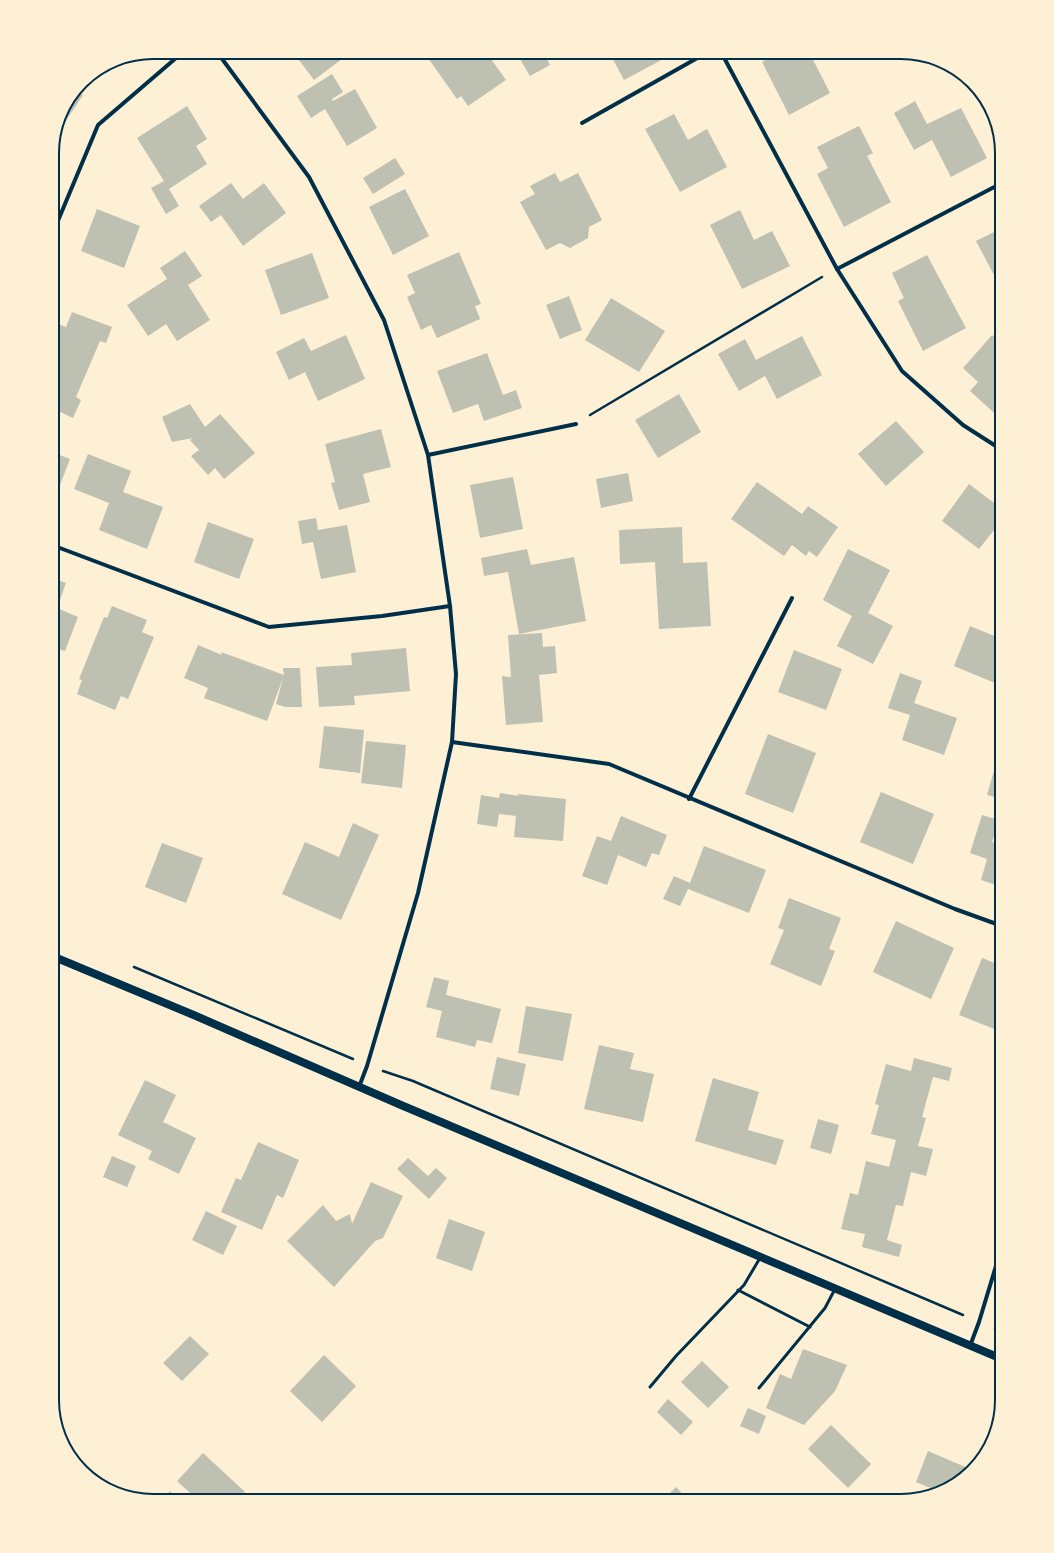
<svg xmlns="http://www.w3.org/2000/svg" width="1054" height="1553" font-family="'DM Sans',sans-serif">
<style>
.building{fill:#bec0b2}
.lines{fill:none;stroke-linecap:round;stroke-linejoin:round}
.path{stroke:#003049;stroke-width:2.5}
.service{stroke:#003049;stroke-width:3}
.minor{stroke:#003049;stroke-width:4}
.secondary{stroke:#003049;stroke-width:8}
.rim{fill:none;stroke:#003049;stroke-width:2}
</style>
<rect width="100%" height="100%" fill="#fdf0d5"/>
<g class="building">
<polygon points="293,52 349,52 350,53 314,80"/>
<polygon points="437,52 486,52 506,80 468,106 461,96 457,99 428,58"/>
<polygon points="516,52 543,52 550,65 530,76"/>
<polygon points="609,52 662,52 665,58 624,80"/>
<polygon points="780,52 809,52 830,93 789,115 762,62"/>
<polygon points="332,74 343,92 332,99 333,101 355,89 377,128 347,146 325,109 311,118 297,96"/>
<polygon points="75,90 83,95 55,137 62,108"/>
<polygon points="915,101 927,124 961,108 987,158 951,177 932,140 914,150 894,113"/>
<polygon points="187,106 207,139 196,146 207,164 169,189 179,206 166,214 151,188 164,181 137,138"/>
<polygon points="674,114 688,140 707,129 727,167 680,192 645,129"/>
<polygon points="859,126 873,153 867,156 891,202 844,227 817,174 828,168 817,147"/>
<polygon points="395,158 405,174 373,194 363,178"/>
<polygon points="555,173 560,182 578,173 602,220 589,227 588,238 570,248 560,243 546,250 520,202 535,194 530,186"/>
<polygon points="231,183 243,199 264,183 286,213 243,246 221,215 211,222 199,206"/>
<polygon points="405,189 429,236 393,255 369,207"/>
<polygon points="97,209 140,226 124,268 81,251"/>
<polygon points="740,210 754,240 772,231 790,266 742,289 710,225"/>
<polygon points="1002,228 1002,290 976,241"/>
<polygon points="185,251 202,276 188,285 210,320 177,341 166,324 148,336 127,305 167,279 160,268"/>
<polygon points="459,252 481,304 475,306 480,319 437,338 431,325 421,330 407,297 415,293 407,275"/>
<polygon points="312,253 329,298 281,315 265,270"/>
<polygon points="927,255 966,328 923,351 898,301 904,298 892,273"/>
<polygon points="569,296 582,330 560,339 546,305"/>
<polygon points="611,298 665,331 639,372 585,340"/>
<polygon points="72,312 112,327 106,343 100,341 76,397 81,400 73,418 52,408 52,325 53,322 66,327"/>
<polygon points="346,335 365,379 318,401 305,372 289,380 276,352 304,338 311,351"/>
<polygon points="992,335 1002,344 1002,420 970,391 978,382 963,368"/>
<polygon points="802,336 822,375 777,399 765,376 739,391 718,354 745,339 756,360"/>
<polygon points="487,353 503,395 516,390 522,408 484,421 478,404 453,413 437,371"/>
<polygon points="679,394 701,432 658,458 635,420"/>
<polygon points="190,404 205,427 220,414 255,453 224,479 215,468 208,475 191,456 199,450 190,440 193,438 172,442 162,417"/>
<polygon points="896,421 924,452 886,486 858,454"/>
<polygon points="381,429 391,467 363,474 370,502 339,510 331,483 335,482 325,444"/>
<polygon points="52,452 70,459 55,498 52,497"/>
<polygon points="88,454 131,471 123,492 163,507 147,549 99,530 109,503 74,489"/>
<polygon points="628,473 633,501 601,508 596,479"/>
<polygon points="513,477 523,529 480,538 470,485"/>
<polygon points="757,482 802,514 808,506 838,527 817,557 809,551 806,556 792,545 784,556 731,519"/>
<polygon points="969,484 1002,509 1002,520 979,549 942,521"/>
<polygon points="316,518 318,530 347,525 356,572 321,579 313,542 302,544 298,521"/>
<polygon points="208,522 254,539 239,579 194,562"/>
<polygon points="682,527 683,563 707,562 711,626 659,629 655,562 620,564 619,530"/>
<polygon points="527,549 531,565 574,557 586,621 519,634 508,572 484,576 481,558"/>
<polygon points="848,549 890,570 868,613 893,626 873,664 837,646 852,616 823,600"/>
<polygon points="52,578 66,583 57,608 78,617 65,651 52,647"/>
<polygon points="112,606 147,620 142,632 154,637 128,699 121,696 115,710 77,694 82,680 79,679 104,617 107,618"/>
<polygon points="970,626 1002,639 1002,686 954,666"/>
<polygon points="542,633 543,647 555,646 557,673 539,675 543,722 506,725 502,676 511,677 508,635"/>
<polygon points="198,645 222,655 221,652 284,675 283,668 300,668 302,707 285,707 276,704 283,678 267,721 204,698 208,688 184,678"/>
<polygon points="406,648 410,691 354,696 355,705 319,707 316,667 352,665 351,653"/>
<polygon points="794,650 842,669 826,710 778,692"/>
<polygon points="900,673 922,681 914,703 957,718 944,755 902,740 910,715 888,708"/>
<polygon points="324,726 364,730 360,773 319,768"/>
<polygon points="768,734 816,753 793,813 745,794"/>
<polygon points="366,741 406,745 402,788 361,783"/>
<polygon points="998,757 1002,758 1002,799 987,795"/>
<polygon points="881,792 934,814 913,864 860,842"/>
<polygon points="500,793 519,796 517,794 566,799 563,841 514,837 516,816 499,814 497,827 477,824 481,795 499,798"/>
<polygon points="982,815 999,820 992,842 1002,845 1002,887 981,880 987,859 970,853"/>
<polygon points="621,816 667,835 659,855 652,853 646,867 618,855 607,885 582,876 597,836 611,841"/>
<polygon points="353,823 379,835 341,920 282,894 305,842 339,857"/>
<polygon points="162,843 203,858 186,903 145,887"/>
<polygon points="704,846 766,870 749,913 688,889 680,906 663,899 674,876 690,883"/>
<polygon points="789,898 841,918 829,949 835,951 821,986 770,964 784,930 778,928"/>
<polygon points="896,921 954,948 931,999 873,972"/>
<polygon points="982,958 1002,966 1002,1032 959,1015"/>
<polygon points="434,977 449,981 446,995 501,1009 492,1043 477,1040 475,1047 436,1037 442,1011 426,1007"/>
<polygon points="526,1006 572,1014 563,1061 518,1053"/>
<polygon points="599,1045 634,1053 630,1069 654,1074 643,1122 584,1109"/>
<polygon points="497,1057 526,1064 519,1096 490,1089"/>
<polygon points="914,1058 952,1068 949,1081 933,1077 922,1117 926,1118 918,1146 933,1149 926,1176 911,1172 903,1206 896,1205 887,1240 902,1245 899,1257 862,1247 865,1234 841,1229 850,1193 858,1195 866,1161 889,1167 896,1140 871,1134 879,1105 875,1104 886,1064 911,1071"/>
<polygon points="713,1078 759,1092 748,1130 784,1140 776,1165 695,1141"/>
<polygon points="145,1080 176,1095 163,1122 196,1138 179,1174 148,1159 152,1151 118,1135"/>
<polygon points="818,1119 839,1125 831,1154 810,1148"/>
<polygon points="258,1142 299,1160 283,1198 277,1195 262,1230 221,1212 236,1178 241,1180"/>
<polygon points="112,1156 136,1166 127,1187 103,1177"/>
<polygon points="408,1158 428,1176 436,1168 447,1178 429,1199 397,1169"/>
<polygon points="371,1182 403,1196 383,1238 375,1241 334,1287 287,1241 323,1205 336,1221 350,1214 352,1224"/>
<polygon points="206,1211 237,1226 223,1255 192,1240"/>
<polygon points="449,1219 485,1232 472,1271 436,1258"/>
<polygon points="190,1336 209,1354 182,1381 163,1363"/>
<polygon points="803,1349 847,1365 835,1391 804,1425 766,1408 780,1374 791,1379"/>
<polygon points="324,1355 356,1386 322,1422 290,1391"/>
<polygon points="702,1361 729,1387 708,1408 681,1382"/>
<polygon points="668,1399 693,1422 681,1435 657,1412"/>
<polygon points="748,1408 766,1416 759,1434 740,1426"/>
<polygon points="831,1425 871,1464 848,1488 808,1449"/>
<polygon points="928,1451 970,1469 951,1488 938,1491 916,1482"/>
<polygon points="203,1453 245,1492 237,1501 199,1501 177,1481"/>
<polygon points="676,1487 689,1501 662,1501"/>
<polygon points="170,1491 179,1501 161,1501"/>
</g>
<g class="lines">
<g class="path">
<polyline points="590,415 822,277"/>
<polyline points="134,967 353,1059"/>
<polyline points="383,1071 413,1081 963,1315"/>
<polyline points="995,1329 1002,1332"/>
</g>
<g class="service">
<polyline points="738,1290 810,1327"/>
<polyline points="650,1387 676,1356 744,1285 760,1258"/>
<polyline points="759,1388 825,1308 835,1289"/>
</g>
<g class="minor">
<polyline points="217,52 309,177 384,320 428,455 450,606 456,674 452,742 418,893 367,1066 359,1087"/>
<polyline points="721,52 837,269 902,371 963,425 1002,450"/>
<polyline points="582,123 708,52"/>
<polyline points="52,235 98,125 183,52"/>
<polyline points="837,269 1002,183"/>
<polyline points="428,455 576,424"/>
<polyline points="52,545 269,627 382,616 450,606"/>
<polyline points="452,742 609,764 955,909 1002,926"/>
<polyline points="689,799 792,598"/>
<polyline points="970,1346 979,1322 1002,1246"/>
</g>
<polyline class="secondary" points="52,956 196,1016 401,1105 1002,1359"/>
</g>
<path d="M0 0H1054V1553H0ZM153 59H901A94 94 0 0 1 995 153V1400A94 94 0 0 1 901 1494H153A94 94 0 0 1 59 1400V153A94 94 0 0 1 153 59Z" fill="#fdf0d5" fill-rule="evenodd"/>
<path class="rim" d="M153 59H901A94 94 0 0 1 995 153V1400A94 94 0 0 1 901 1494H153A94 94 0 0 1 59 1400V153A94 94 0 0 1 153 59Z"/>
</svg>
